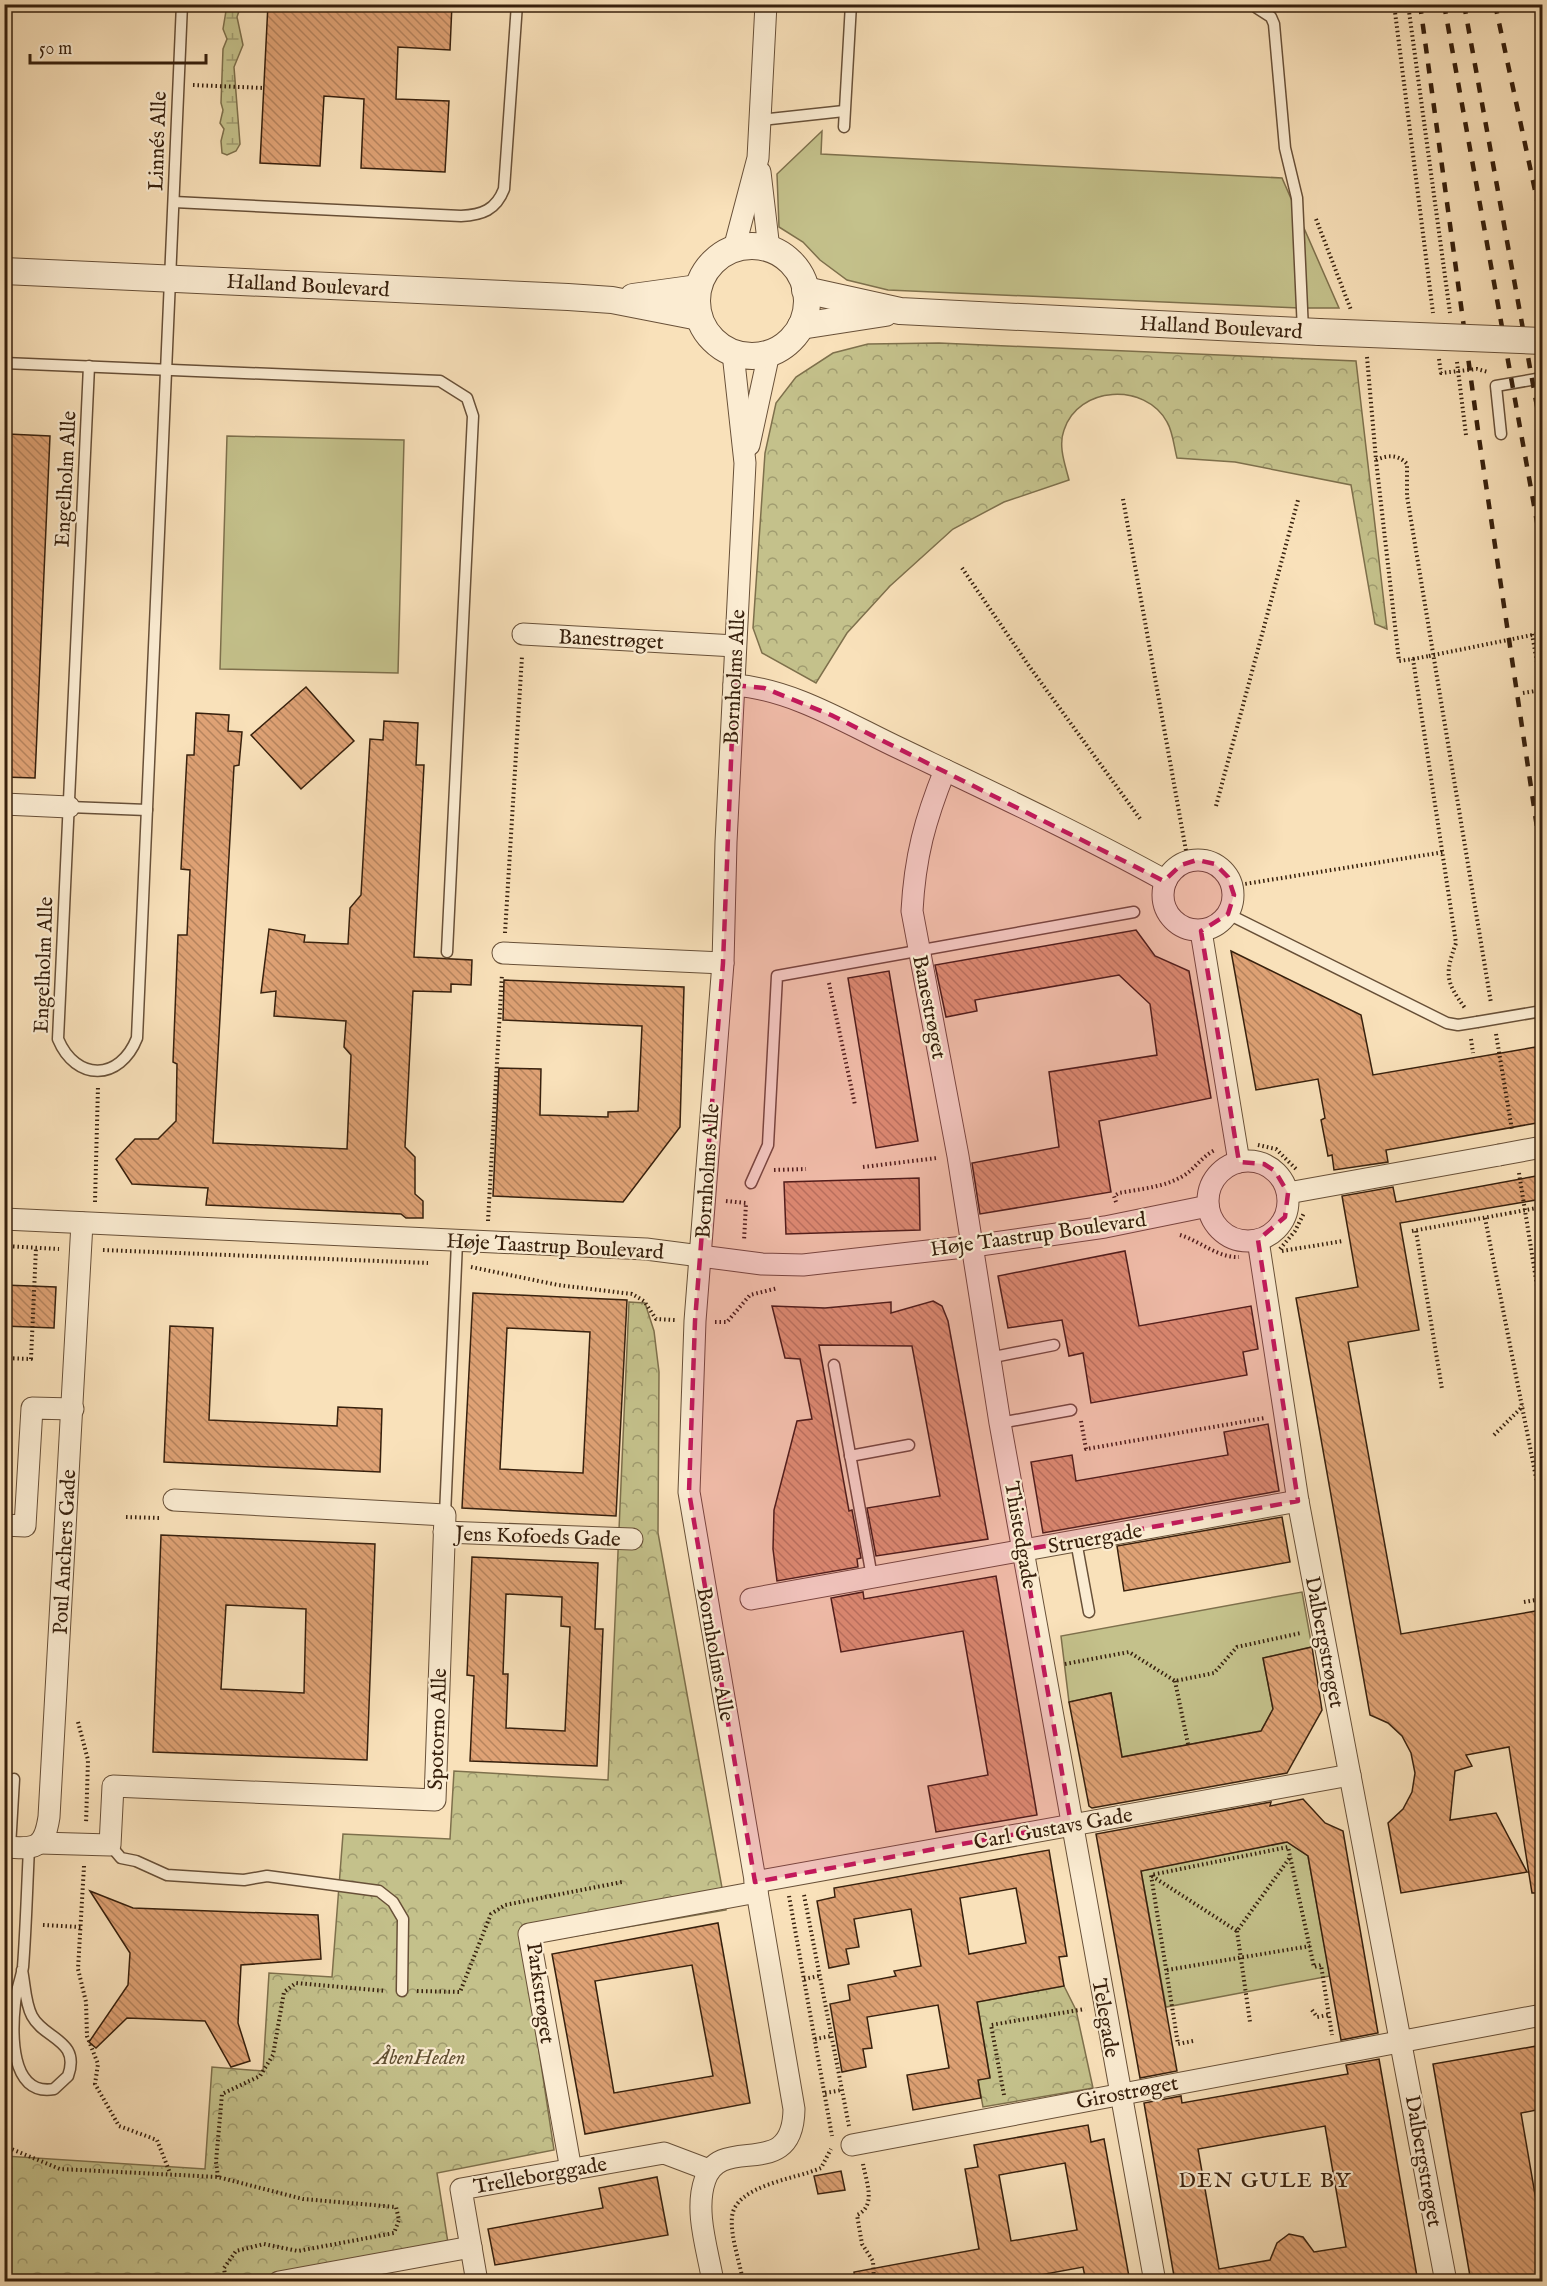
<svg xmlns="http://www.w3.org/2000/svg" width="1547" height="2286" font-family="'IM FELL English',serif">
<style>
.grass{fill:#c4c18b;stroke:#7e704c;stroke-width:1.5}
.forest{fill:url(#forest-crowns);stroke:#7e704c;stroke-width:1.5}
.wetland{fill:url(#wetland-marsh);stroke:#7e704c;stroke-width:1.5}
.building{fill:url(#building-back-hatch);stroke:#37200d;stroke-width:1.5;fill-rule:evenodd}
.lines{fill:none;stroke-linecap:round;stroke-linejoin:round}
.service-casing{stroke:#685038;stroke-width:13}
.minor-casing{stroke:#685038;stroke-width:23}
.tertiary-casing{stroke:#685038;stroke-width:28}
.path{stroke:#37200d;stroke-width:4;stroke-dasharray:1.5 3;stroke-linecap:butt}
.service{stroke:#fbecd2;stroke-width:10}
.minor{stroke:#fbecd2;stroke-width:21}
.tertiary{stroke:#fbecd2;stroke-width:26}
.rail{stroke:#37200d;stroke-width:4.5;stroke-dasharray:10 10;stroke-linecap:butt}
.service-bridge-casing{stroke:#685038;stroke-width:13;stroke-linecap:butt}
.minor-bridge-casing{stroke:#685038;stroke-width:23;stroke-linecap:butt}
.tertiary-bridge-casing{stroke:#685038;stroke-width:28;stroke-linecap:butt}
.path-bridge{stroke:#37200d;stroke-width:4;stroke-dasharray:1.5 3;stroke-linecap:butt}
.service-bridge{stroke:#fbecd2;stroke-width:10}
.minor-bridge{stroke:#fbecd2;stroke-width:21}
.tertiary-bridge{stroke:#fbecd2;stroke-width:26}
.marked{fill:#c2185b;fill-opacity:0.2;stroke:#c2185b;stroke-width:4.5;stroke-dasharray:12 8;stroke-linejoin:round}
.labels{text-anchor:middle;stroke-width:4.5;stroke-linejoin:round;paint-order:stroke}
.street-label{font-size:21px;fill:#37200d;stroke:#fbecd2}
.park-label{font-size:21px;font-style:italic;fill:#615033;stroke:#fbecd2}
.neighbourhood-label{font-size:22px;letter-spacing:1.5px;fill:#37200d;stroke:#fbecd2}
</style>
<defs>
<pattern id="forest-crowns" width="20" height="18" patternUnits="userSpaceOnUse" patternTransform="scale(1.5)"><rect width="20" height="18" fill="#c4c18b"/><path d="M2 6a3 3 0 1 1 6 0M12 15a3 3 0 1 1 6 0" fill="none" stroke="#a09c70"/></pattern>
<pattern id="wetland-marsh" width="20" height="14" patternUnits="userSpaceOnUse" patternTransform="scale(1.5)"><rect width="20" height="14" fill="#c4c18b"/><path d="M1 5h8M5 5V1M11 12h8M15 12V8" fill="none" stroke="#a09c70"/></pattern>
<pattern id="building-back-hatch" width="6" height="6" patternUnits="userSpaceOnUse" patternTransform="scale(1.5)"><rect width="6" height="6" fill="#dfa275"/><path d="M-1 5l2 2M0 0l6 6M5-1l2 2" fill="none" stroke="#b6845e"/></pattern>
</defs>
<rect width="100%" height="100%" fill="#f9e1ba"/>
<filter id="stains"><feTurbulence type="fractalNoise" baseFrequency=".00333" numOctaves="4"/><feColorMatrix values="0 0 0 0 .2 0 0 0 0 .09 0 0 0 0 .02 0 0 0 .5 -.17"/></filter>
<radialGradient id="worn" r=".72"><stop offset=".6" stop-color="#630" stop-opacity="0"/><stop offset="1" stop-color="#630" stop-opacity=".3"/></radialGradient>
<g class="grass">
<polygon points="822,131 821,154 1282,178 1339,308 1300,308 888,290 847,280 820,260 803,242 779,227 777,174"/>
<polygon points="227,436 404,440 398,673 220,669"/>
<polygon points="1302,1592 1312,1647 1263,1658 1273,1709 1261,1731 1122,1757 1111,1693 1069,1702 1061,1636"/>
<polygon points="1287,1842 1308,1856 1330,1976 1166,2007 1141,1871"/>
</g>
<g class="forest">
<path d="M 939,343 L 1356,361 L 1387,629 L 1375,624 L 1351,485 L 1235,462 L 1177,458 C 1174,447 1173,432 1167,422 C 1145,382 1078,386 1064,430 C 1058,446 1065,464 1069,480 L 1004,502 L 953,529 L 890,586 L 847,633 L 816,683 L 762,653 L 753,628 L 765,453 L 776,403 L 796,377 L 833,353 L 868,344 Z"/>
<polygon points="629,1302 645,1303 654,1331 659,1372 658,1533 726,1910 523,1945 554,2150 437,2173 448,2243 235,2281 5,2282 5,2156 205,2169 212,2067 263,2071 269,1973 332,1977 343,1834 450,1839 454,1771 608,1780"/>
<polygon points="1064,1986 1076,2010 1093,2088 983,2107 978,2080 990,2077 977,2002"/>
</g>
<polygon class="wetland" points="227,5 241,5 237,17 243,45 234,67 240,144 236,151 227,155 222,153 221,141 224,129 220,123 223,110 221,103 223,49 227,39 223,29"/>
<g class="building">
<polygon points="268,4 452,4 450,50 398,47 396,99 449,101 445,172 361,168 364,99 324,96 320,166 260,163"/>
<polygon points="8,434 50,436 35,778 4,777 4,517"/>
<polygon points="306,687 354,741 301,789 251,735"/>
<polygon points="196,713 229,715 228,731 242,732 239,765 234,766 213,1143 347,1149 351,1055 344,1047 346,1021 274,1016 276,991 261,993 269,929 305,935 304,942 348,944 350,908 361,895 370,739 383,740 384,721 418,723 416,765 424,765 414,957 472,960 471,985 451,984 451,992 413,991 405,1147 415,1157 415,1194 423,1201 423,1218 406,1218 401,1214 206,1205 208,1188 132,1184 116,1159 135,1139 158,1139 176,1121 177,1064 173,1062 178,935 187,935 190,870 181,869 187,755 194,755"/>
<polygon points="1136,930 1155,956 1189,971 1211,1098 1099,1121 1111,1192 980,1214 972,1163 1059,1147 1049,1072 1157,1055 1150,1004 1119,975 975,1000 977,1011 946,1017 935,965"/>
<polygon points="1231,951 1361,1015 1373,1075 1542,1046 1542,1122 1386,1150 1388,1162 1334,1170 1332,1155 1328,1156 1321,1120 1325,1118 1318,1079 1256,1090"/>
<polygon points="889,971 918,1141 876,1148 848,978"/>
<polygon points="504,980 684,987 680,1127 623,1202 493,1196 499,1068 541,1069 540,1115 608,1117 608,1112 638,1111 642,1026 503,1020"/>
<polygon points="1542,1175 1542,1199 1400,1223 1419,1330 1348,1342 1401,1634 1542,1610 1542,1893 1532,1893 1509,1747 1466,1755 1472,1766 1455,1771 1450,1820 1496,1813 1527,1872 1401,1893 1388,1823 1403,1809 1412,1792 1415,1773 1411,1753 1402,1736 1388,1723 1370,1715 1296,1298 1358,1287 1342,1196 1393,1187 1396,1202"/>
<polygon points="919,1178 920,1230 786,1234 784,1182"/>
<polygon points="1125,1251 1139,1326 1251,1306 1258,1349 1243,1352 1247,1375 1091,1403 1083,1353 1069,1356 1062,1320 1008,1328 998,1276"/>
<polygon points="4,1285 56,1287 54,1328 4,1326"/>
<path d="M 473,1293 L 627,1300 L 616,1516 L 462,1508 ZM 507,1328 L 590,1332 L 583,1473 L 500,1469 Z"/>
<polygon points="933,1301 942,1306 948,1321 988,1539 876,1556 867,1508 940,1496 912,1346 819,1345 849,1511 852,1510 861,1558 857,1559 858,1567 777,1581 773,1549 774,1510 797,1421 812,1419 800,1359 785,1358 772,1306 825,1308 891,1302 891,1313"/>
<polygon points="170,1326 213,1328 209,1420 337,1426 338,1407 382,1409 380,1472 164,1462"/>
<polygon points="1268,1424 1279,1491 1043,1533 1031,1462 1072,1455 1076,1481 1228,1455 1224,1432"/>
<polygon points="1282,1517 1290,1562 1124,1591 1117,1546"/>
<path d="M 161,1535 L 375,1544 L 367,1760 L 153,1752 ZM 226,1605 L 306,1609 L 304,1693 L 221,1689 Z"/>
<path d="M 472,1557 L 598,1563 L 595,1629 L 603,1629 L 597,1766 L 470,1761 L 474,1676 L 467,1675 ZM 506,1594 L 562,1597 L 561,1626 L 570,1627 L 565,1731 L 506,1728 L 508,1674 L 503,1674 Z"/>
<polygon points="996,1576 1037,1815 936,1832 928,1786 988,1775 963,1631 841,1652 831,1598 863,1592 864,1599"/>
<polygon points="1312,1647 1322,1710 1287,1773 1092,1808 1089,1806 1069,1702 1111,1693 1122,1757 1261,1731 1273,1709 1263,1658"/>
<polygon points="1303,1799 1325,1823 1343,1831 1378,2033 1341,2040 1308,1856 1287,1842 1141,1871 1177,2071 1140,2078 1096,1834 1271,1802 1270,1806"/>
<path d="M 1049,1850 L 1067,1956 L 1059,1957 L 1064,1986 L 977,2002 L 990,2078 L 978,2080 L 981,2098 L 913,2110 L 907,2075 L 949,2068 L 938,2005 L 867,2017 L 872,2048 L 863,2049 L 866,2067 L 842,2072 L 830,2004 L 850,2000 L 848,1985 L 896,1976 L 894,1971 L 921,1966 L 911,1909 L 854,1919 L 859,1947 L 846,1949 L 849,1964 L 829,1968 L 817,1901 L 835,1897 L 834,1888 ZM 1016,1888 L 1026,1943 L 969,1954 L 960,1898 Z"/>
<polygon points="90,1891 133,1908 318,1915 321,1959 241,1965 238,2023 250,2061 231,2067 205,2021 127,2018 96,2048 89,2042 128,1985 130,1953"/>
<path d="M 718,1923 L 750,2103 L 585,2134 L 552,1954 ZM 692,1965 L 713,2076 L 614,2093 L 595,1981 Z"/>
<polygon points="1542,2045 1542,2109 1521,2113 1542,2235 1542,2282 1471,2282 1433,2064"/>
<path d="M 1379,2059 L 1418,2282 L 1175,2282 L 1144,2103 L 1181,2096 L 1182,2103 L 1348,2074 L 1346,2065 ZM 1325,2126 L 1346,2247 L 1314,2252 L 1303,2237 L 1289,2234 L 1277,2243 L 1270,2260 L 1219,2269 L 1198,2149 Z"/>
<path d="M 1088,2125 L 1091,2142 L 1104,2139 L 1130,2282 L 1086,2282 L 1083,2267 L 1018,2279 L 1019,2282 L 855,2282 L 854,2272 L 979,2249 L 965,2169 L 978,2167 L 974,2145 ZM 1065,2163 L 1077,2230 L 1011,2241 L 999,2175 Z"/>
<polygon points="841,2171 845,2190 818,2194 814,2176"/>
<polygon points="657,2177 668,2235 495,2265 488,2229 603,2208 599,2188"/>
</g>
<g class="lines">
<defs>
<g id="service">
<polyline points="1257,8 1271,17 1274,24 1285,148 1297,198 1303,331"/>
<polyline points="761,120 844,111"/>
<polyline points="844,127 851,4"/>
<path d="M 174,202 L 461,216 C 482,215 496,210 504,189 L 517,4"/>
<polyline points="4,363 440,381 467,398 473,416 447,952"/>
<path d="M 89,366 L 58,1039 C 76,1082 120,1081 137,1038 L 182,4"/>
<polyline points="1501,434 1496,386 1542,378"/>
<polyline points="69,807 147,810"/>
<polyline points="1228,914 1447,1023 1458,1025 1477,1022"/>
<polyline points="751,1183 768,1145 777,976 1134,912"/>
<polyline points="989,1358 1054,1345"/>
<polyline points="834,1365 872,1577"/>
<polyline points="1000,1423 1071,1410"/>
<polyline points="850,1456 909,1445"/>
<polyline points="445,1515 457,1242"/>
<polyline points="1076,1541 1089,1612"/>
<polyline points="110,1845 121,1858 136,1861 167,1875 244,1880 267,1876 379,1891 393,1902 403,1919 402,1991"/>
<polyline points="10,1847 14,1779"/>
<path d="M 22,1970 C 25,1984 25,2003 32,2016 C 44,2039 81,2040 68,2076 L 54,2089 C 9,2097 12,2030 15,2003 C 16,1991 21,1979 23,1967 C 26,1928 27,1888 29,1848"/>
</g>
<g id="minor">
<polyline points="760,172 769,249"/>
<polyline points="734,249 758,158 766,4"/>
<polyline points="749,445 769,353"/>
<polyline points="523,634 735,646"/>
<path d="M 734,685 C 792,689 848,724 899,748 C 989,791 1079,833 1166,881"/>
<path d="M 945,770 C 925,820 915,856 912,911 L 958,1156 L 1000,1423 L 1155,2282"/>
<polyline points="4,804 69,807"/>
<circle cx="1198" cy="895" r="35"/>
<polyline points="1201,931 1239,1162"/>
<polyline points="503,953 723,963"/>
<circle cx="1248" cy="1201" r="40"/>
<polyline points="1288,1193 1499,1155"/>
<polyline points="4,1219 646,1249 762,1264 803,1265 973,1246 1105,1227 1208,1206"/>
<polyline points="1258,1240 1298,1501 1446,2282"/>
<polyline points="4,1525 25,1526 32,1408 73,1409"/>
<polyline points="444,1532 632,1539"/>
<polyline points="751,1599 1298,1501"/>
<polyline points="40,1843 110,1845 113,1786 435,1800 445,1515 174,1500"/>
<path d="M 4,1847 C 34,1849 44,1850 49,1817 L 82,1223"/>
<polyline points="755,1882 1350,1775"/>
<polyline points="852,2145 1542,2015"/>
<polyline points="571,2170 529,1934 757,1892"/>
<polyline points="279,2282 471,2247"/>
<polyline points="477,2282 461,2189 664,2153 709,2170"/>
<path d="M 713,2282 C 708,2251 694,2211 705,2180 C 721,2132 793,2184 794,2109 L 689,1492 L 695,1321 L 723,963 L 726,842 L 745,463 L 733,353"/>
</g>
<g id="tertiary">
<circle cx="752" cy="301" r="55"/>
<polyline points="4,271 568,297 612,300 699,317"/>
<polyline points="805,290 900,311 1319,332"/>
<polyline points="633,297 698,288"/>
<polyline points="801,326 885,313"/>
</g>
</defs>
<use href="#service" class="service-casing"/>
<use href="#minor" class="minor-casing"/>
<use href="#tertiary" class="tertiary-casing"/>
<g class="path">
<polyline points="1394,4 1433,313"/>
<polyline points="1408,4 1450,313"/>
<polyline points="193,85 264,88"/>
<polyline points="1316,219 1351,310"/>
<path d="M 1367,357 L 1376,460 L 1399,661 L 1413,659 L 1456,943 C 1445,974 1445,981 1465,1008"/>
<polyline points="1439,359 1441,373 1477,369 1488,372"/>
<polyline points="1457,362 1466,435"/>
<path d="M 1376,460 C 1387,455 1398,454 1407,464 L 1407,496 L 1491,1003"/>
<polyline points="1123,499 1188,862"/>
<polyline points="962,568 1029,666 1141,820"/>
<polyline points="1532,634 1542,690"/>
<polyline points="1413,659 1429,656"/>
<polyline points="1523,693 1542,690"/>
<polyline points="1216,806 1298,500"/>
<polyline points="1232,886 1444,852"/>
<polyline points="505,933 522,656"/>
<polyline points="829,983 855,1105"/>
<polyline points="1496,1034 1512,1130"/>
<polyline points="1471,1039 1473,1053"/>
<polyline points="1258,1145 1276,1149 1296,1169"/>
<polyline points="863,1167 937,1158"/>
<polyline points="774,1170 806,1169"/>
<polyline points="1519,1173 1542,1317"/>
<polyline points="726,1201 746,1203 744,1241"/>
<polyline points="95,1202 98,1086"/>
<path d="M 1116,1202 L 1114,1196 L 1119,1193 C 1140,1189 1165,1187 1183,1176 C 1195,1169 1201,1157 1215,1150"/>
<polyline points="1485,1218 1542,1508"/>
<polyline points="488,1221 502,974"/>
<polyline points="1412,1231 1510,1213"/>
<polyline points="1416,1231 1442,1389"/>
<path d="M 1180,1235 C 1200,1241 1218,1258 1239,1257"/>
<polyline points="4,1246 59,1249"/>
<polyline points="1280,1249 1295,1231 1304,1213"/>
<polyline points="103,1250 428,1263"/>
<polyline points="1282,1251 1343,1241"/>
<polyline points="471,1267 558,1285 632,1294 644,1301 656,1319 675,1320"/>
<polyline points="715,1322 727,1322 750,1295 778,1288"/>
<polyline points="4,1358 31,1359 36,1248"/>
<polyline points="1081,1421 1086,1449 1265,1418"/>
<polyline points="1494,1435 1523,1406"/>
<polyline points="126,1517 161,1518"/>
<polyline points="1524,1602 1542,1599"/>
<polyline points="1065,1664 1129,1652 1175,1681 1214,1673 1237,1647 1301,1633"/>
<polyline points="1175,1681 1188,1744"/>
<polyline points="78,1722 88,1760 86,1824"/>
<polyline points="84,1866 78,1969 86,2002 87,2036 98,2064 95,2084 119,2126 157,2140 170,2173"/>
<polyline points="1152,1876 1237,1931 1291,1856"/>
<polyline points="804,1895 849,2126"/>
<polyline points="789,1896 832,2136"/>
<polyline points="43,1925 81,1927"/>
<polyline points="1237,1931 1250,2022"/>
<polyline points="1167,1970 1310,1946"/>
<polyline points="804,1979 819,1976"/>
<polyline points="417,1991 460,1992 491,1914 505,1905 622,1882"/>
<polyline points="1312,2010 1317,2017 1328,2015"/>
<polyline points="815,2039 831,2036"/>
<polyline points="1193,2041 1178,2044 1151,1875 1288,1847 1314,1967 1321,1965 1332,2035"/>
<polyline points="825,2093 842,2090"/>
<polyline points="1004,2095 991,2025 1085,2009"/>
<polyline points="4,2146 60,2169 218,2177 303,2199 396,2207 399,2220 394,2233 298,2251 264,2244 236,2251 224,2268 226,2282"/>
<path d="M 863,2164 C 866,2181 877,2206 857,2215 L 862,2244 L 873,2261 L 874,2282"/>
<polyline points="218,2177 216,2162 222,2094 260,2076 273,2055 284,1992 296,1983 386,1991"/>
<path d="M 743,2282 C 740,2262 730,2236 732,2217 C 735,2185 796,2179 821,2168 L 831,2149"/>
</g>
<use href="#service" class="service"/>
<use href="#minor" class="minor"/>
<use href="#tertiary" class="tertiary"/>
<g class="rail">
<polyline points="1420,4 1479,438 1542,861"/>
<polyline points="1444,4 1542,550"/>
<polyline points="1464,4 1542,434"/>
<polyline points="1495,4 1542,223"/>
</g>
<defs>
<polyline id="service-bridge" points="1477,1022 1542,1011"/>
<polyline id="minor-bridge" points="1499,1155 1542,1147"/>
<polyline id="tertiary-bridge" points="1319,332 1542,341"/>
</defs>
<use href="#service-bridge" class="service-bridge-casing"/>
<use href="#minor-bridge" class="minor-bridge-casing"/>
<use href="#tertiary-bridge" class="tertiary-bridge-casing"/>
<g class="path-bridge">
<polyline points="1429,656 1542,633"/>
<polyline points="1510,1213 1542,1207"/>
</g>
<use href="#service-bridge" class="service-bridge"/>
<use href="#minor-bridge" class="minor-bridge"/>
<use href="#tertiary-bridge" class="tertiary-bridge"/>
</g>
<path class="marked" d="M 734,685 L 764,688 L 831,715 L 1164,881 L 1181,865 L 1197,860 L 1215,864 L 1228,877 L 1234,895 L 1228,914 L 1201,931 L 1239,1162 L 1264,1164 L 1275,1171 L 1288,1193 L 1285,1217 L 1258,1240 L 1298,1501 L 1023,1550 L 1071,1824 L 755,1882 L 689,1492 L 695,1321 L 723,963 Z"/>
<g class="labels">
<g class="street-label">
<text transform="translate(157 141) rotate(-88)" y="7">Linnés Alle</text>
<text transform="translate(308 285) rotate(3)" y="7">Halland Boulevard</text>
<text transform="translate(1221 327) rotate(3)" y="7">Halland Boulevard</text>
<text transform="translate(65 479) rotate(-87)" y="7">Engelholm Alle</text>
<text transform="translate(611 639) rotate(3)" y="7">Banestrøget</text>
<text transform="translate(734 677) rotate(-87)" y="7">Bornholms Alle</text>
<text transform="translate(43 965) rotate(-88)" y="7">Engelholm Alle</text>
<text transform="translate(930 1007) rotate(79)" y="7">Banestrøget</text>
<text transform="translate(707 1171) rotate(-86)" y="7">Bornholms Alle</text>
<text transform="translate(1038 1234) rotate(-8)" y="7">Høje Taastrup Boulevard</text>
<text transform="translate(555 1246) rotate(3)" y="7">Høje Taastrup Boulevard</text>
<text transform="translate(1021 1535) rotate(80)" y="7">Thistedgade</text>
<text transform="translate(538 1536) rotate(2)" y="7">Jens Kofoeds Gade</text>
<text transform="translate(1095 1538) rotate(-10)" y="7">Struergade</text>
<text transform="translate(64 1552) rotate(-87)" y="7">Poul Anchers Gade</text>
<text transform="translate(1325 1642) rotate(79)" y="7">Dalbergstrøget</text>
<text transform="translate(716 1654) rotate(80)" y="7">Bornholms Alle</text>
<text transform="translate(437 1729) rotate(-88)" y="7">Spotorno Alle</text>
<text transform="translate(1053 1828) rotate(-10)" y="7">Carl Gustavs Gade</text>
<text transform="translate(541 1993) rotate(82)" y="7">Parkstrøget</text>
<text transform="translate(1106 2018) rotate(80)" y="7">Telegade</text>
<text transform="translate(1127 2092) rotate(-11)" y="7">Girostrøget</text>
<text transform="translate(1424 2161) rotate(80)" y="7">Dalbergstrøget</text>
<text transform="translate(540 2175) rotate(-10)" y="7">Trelleborggade</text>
</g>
<g class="park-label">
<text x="420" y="2064">ÅbenHeden</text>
</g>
<g class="neighbourhood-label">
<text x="1265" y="2187">DEN GULE BY</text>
</g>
</g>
<rect width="1547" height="2286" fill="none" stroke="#f9e1ba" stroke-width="24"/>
<rect x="6" y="6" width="1535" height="2274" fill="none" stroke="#37200d" stroke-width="3"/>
<rect x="12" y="12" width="1523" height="2262" fill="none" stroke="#37200d" stroke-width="1.5"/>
<path d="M30 54v9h176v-9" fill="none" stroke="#37200d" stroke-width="3"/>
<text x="39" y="54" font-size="18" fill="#37200d" stroke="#fbecd2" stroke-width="4.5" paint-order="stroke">50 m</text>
<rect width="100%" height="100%" filter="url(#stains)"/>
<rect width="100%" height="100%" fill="url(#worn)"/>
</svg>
